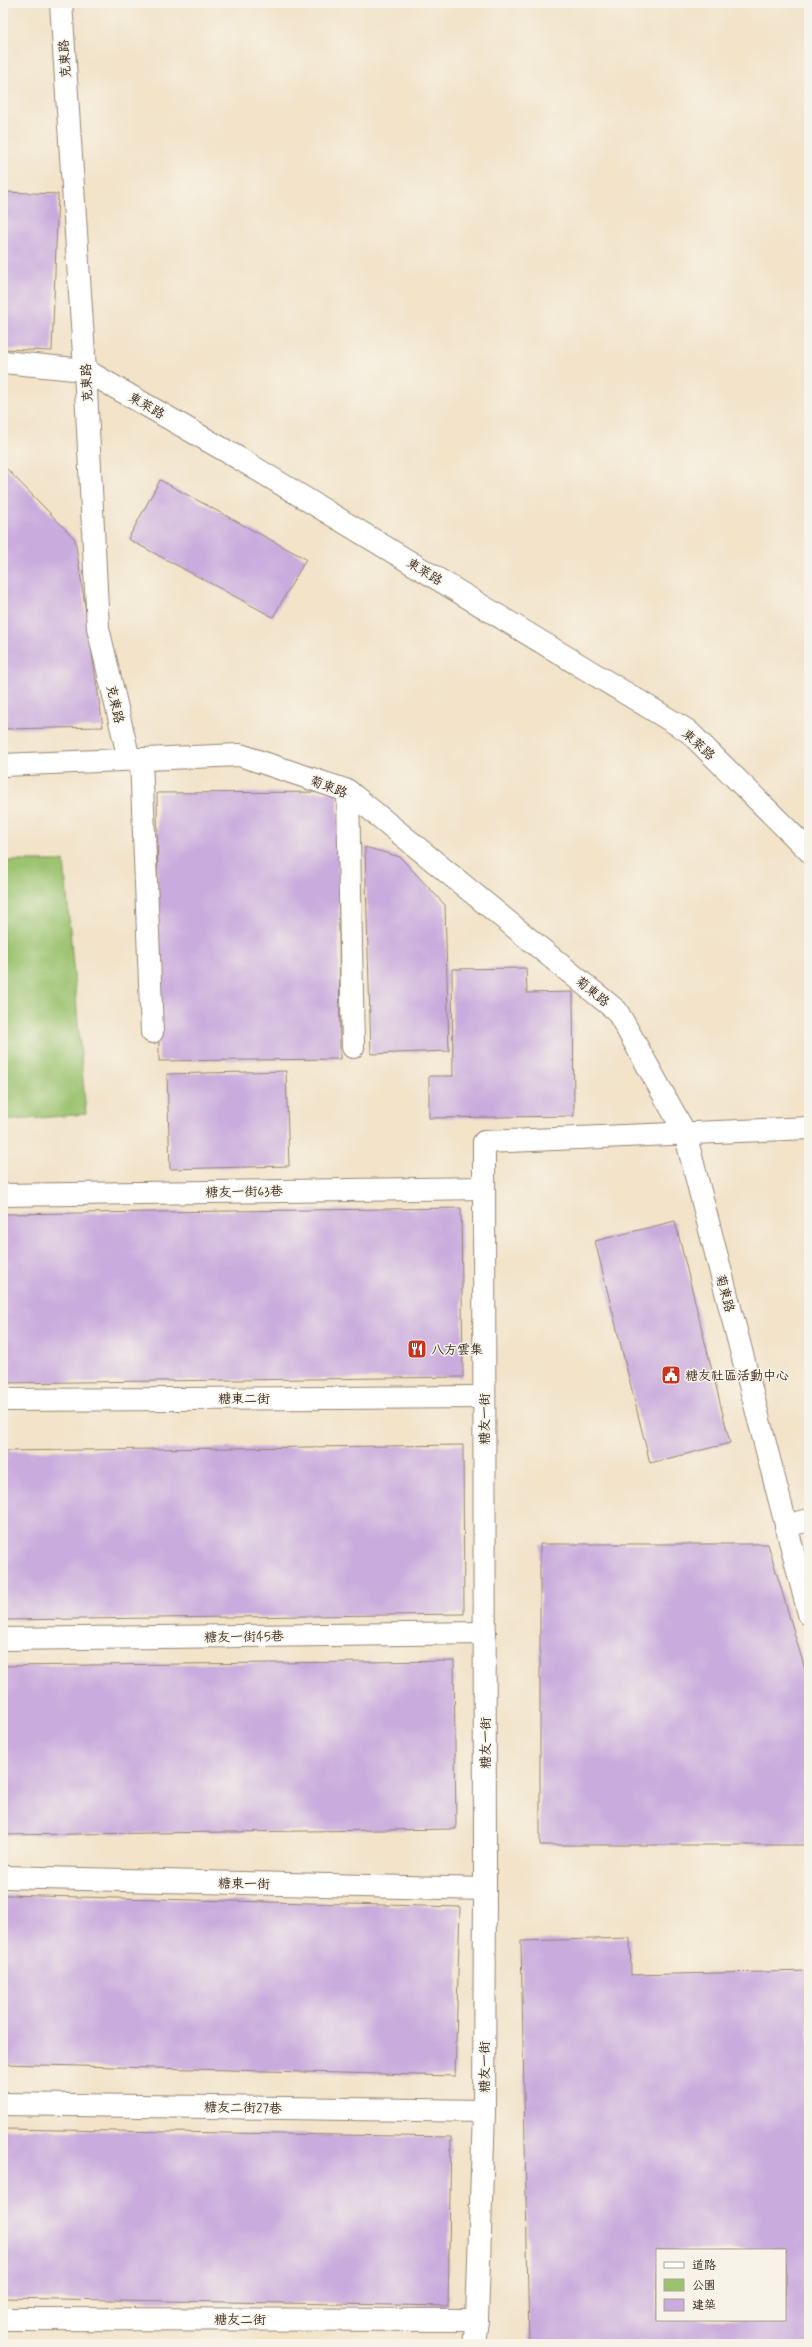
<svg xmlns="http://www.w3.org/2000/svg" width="812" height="2347" font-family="Mynerve,'LXGW WenKai TC',sans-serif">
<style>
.green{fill:#9bc36f;stroke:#6b7646}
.building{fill:#c9abdd;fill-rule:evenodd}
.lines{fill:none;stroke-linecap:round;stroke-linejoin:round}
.minor-casing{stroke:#968674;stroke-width:24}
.minor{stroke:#fff;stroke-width:22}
.labels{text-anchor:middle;stroke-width:3;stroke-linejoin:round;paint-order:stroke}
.street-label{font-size:13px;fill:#3b2a1e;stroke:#f7f3e8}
.poi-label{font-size:13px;fill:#3b2a1e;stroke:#f7f3e8;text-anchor:start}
</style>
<rect width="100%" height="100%" fill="#f7f3e8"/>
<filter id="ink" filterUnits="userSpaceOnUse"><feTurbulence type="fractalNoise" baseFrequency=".025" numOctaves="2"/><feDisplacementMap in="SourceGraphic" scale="8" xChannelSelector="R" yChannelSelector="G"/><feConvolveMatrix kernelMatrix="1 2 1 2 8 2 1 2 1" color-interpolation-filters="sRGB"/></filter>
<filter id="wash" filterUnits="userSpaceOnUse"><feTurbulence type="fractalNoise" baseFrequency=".012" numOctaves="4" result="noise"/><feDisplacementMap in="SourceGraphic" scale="16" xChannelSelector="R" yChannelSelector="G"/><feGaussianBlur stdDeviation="0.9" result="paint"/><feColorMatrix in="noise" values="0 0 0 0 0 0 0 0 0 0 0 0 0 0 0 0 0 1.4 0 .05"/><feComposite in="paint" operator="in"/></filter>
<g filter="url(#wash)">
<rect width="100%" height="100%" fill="#f2e3c9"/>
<polygon class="green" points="3,861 64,861 86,1114 3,1121"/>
<g id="blocks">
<g class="building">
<polygon points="4,192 58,194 52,351 3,349"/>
<polygon points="3,465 75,539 103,727 3,729"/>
<polygon points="160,480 306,559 273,617 128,539"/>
<polygon points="338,792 340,1059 159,1061 157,793"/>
<polygon points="365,847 400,857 445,905 449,1051 371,1054"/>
<polygon points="526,968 527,993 573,992 574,1116 429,1118 429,1076 453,1076 452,969"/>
<polygon points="286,1071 289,1166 170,1169 167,1074"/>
<polygon points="461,1208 463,1377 3,1383 3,1214"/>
<polygon points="675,1221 730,1443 650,1463 595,1241"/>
<polygon points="463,1445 464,1614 3,1620 3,1451"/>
<polygon points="540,1544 768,1544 809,1683 809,1845 540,1845"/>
<polygon points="454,1661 456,1829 3,1835 3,1666"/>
<polygon points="3,1895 460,1907 455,2076 3,2064"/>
<path d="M 630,1938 L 631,1975 L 809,1971 L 809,2344 L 529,2344 L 521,1941 ZM 657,2250 L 785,2250 L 785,2320 L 657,2320 Z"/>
<polygon points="3,2129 451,2137 448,2306 3,2298"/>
</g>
</g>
</g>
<g filter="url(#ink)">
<use href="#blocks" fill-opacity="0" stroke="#968674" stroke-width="1"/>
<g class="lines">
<defs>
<g id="minor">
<polyline points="61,3 85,370 98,628 129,759"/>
<polyline points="3,362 85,370 240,459 688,731 809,851"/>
<polyline points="141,759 152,1032"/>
<polyline points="3,765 240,755 348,791 617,1011 685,1133 809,1614"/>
<polyline points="348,791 353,1047"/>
<polyline points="3,1195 484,1188"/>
<polyline points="3,1400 484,1397"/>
<polyline points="786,1526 809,1520"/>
<polyline points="3,1639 485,1633"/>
<polyline points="3,1877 485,1889"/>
<polyline points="3,2104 484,2111"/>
<polyline points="3,2319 477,2320"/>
<polyline points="474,2344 477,2320 484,2111 485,1889 484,1142 809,1128"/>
</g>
</defs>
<use href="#minor" class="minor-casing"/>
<use href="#minor" class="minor"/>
</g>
</g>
<defs>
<symbol id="restaurant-square" viewBox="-11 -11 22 22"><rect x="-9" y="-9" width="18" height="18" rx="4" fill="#c8321e" stroke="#f7f3e8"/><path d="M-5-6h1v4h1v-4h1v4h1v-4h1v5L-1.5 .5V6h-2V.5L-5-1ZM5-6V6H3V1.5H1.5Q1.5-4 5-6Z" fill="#fff"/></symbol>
<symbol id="civic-square" viewBox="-11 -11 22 22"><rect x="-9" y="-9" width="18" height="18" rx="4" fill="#c8321e" stroke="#f7f3e8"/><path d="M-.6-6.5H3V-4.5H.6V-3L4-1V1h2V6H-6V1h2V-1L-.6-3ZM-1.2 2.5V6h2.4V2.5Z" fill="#fff"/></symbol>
</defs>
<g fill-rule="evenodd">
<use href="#restaurant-square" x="406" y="1338" width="22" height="22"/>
<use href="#civic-square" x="660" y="1364" width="22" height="22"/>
</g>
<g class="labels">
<g class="street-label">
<text transform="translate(64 59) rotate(-94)" y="5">克東路</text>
<text transform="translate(86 383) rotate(-93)" y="5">克東路</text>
<text transform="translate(147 405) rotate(30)" y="5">東萊路</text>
<text transform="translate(425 571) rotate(31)" y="5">東萊路</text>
<text transform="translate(116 704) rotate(77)" y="5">克東路</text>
<text transform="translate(699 744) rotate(42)" y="5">東萊路</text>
<text transform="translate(329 786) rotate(21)" y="5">菊東路</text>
<text transform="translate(593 991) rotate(39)" y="5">菊東路</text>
<text transform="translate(244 1191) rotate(-1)" y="5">糖友一街63巷</text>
<text transform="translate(726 1293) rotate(75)" y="5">菊東路</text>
<text x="244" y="1403">糖東二街</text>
<text transform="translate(484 1419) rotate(-90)" y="5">糖友一街</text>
<text transform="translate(244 1636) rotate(-1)" y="5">糖友一街45巷</text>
<text transform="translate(485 1743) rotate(-90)" y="5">糖友一街</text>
<text transform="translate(244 1883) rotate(1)" y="5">糖東一街</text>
<text transform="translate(484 2067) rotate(-90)" y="5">糖友一街</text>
<text transform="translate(243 2107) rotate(1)" y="5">糖友二街27巷</text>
<text x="240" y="2324">糖友二街</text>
</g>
<g class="poi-label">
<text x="431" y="1354">八方雲集</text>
<text x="685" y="1380">糖友社區活動中心</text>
</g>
</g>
<rect width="812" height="2347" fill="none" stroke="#f7f3e8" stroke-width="16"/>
<rect x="656" y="2249" width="130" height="72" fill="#f7f3e8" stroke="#aca397"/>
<rect x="664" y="2262" width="20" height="6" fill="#ffffff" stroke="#aca397"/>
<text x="692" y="2269" font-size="12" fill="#3b2a1e">道路</text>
<rect x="664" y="2279" width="20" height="12" fill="#9bc36f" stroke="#aca397"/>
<text x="692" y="2289" font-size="12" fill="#3b2a1e">公園</text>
<rect x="664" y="2299" width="20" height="12" fill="#c9abdd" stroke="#aca397"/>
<text x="692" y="2309" font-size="12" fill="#3b2a1e">建築</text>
</svg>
